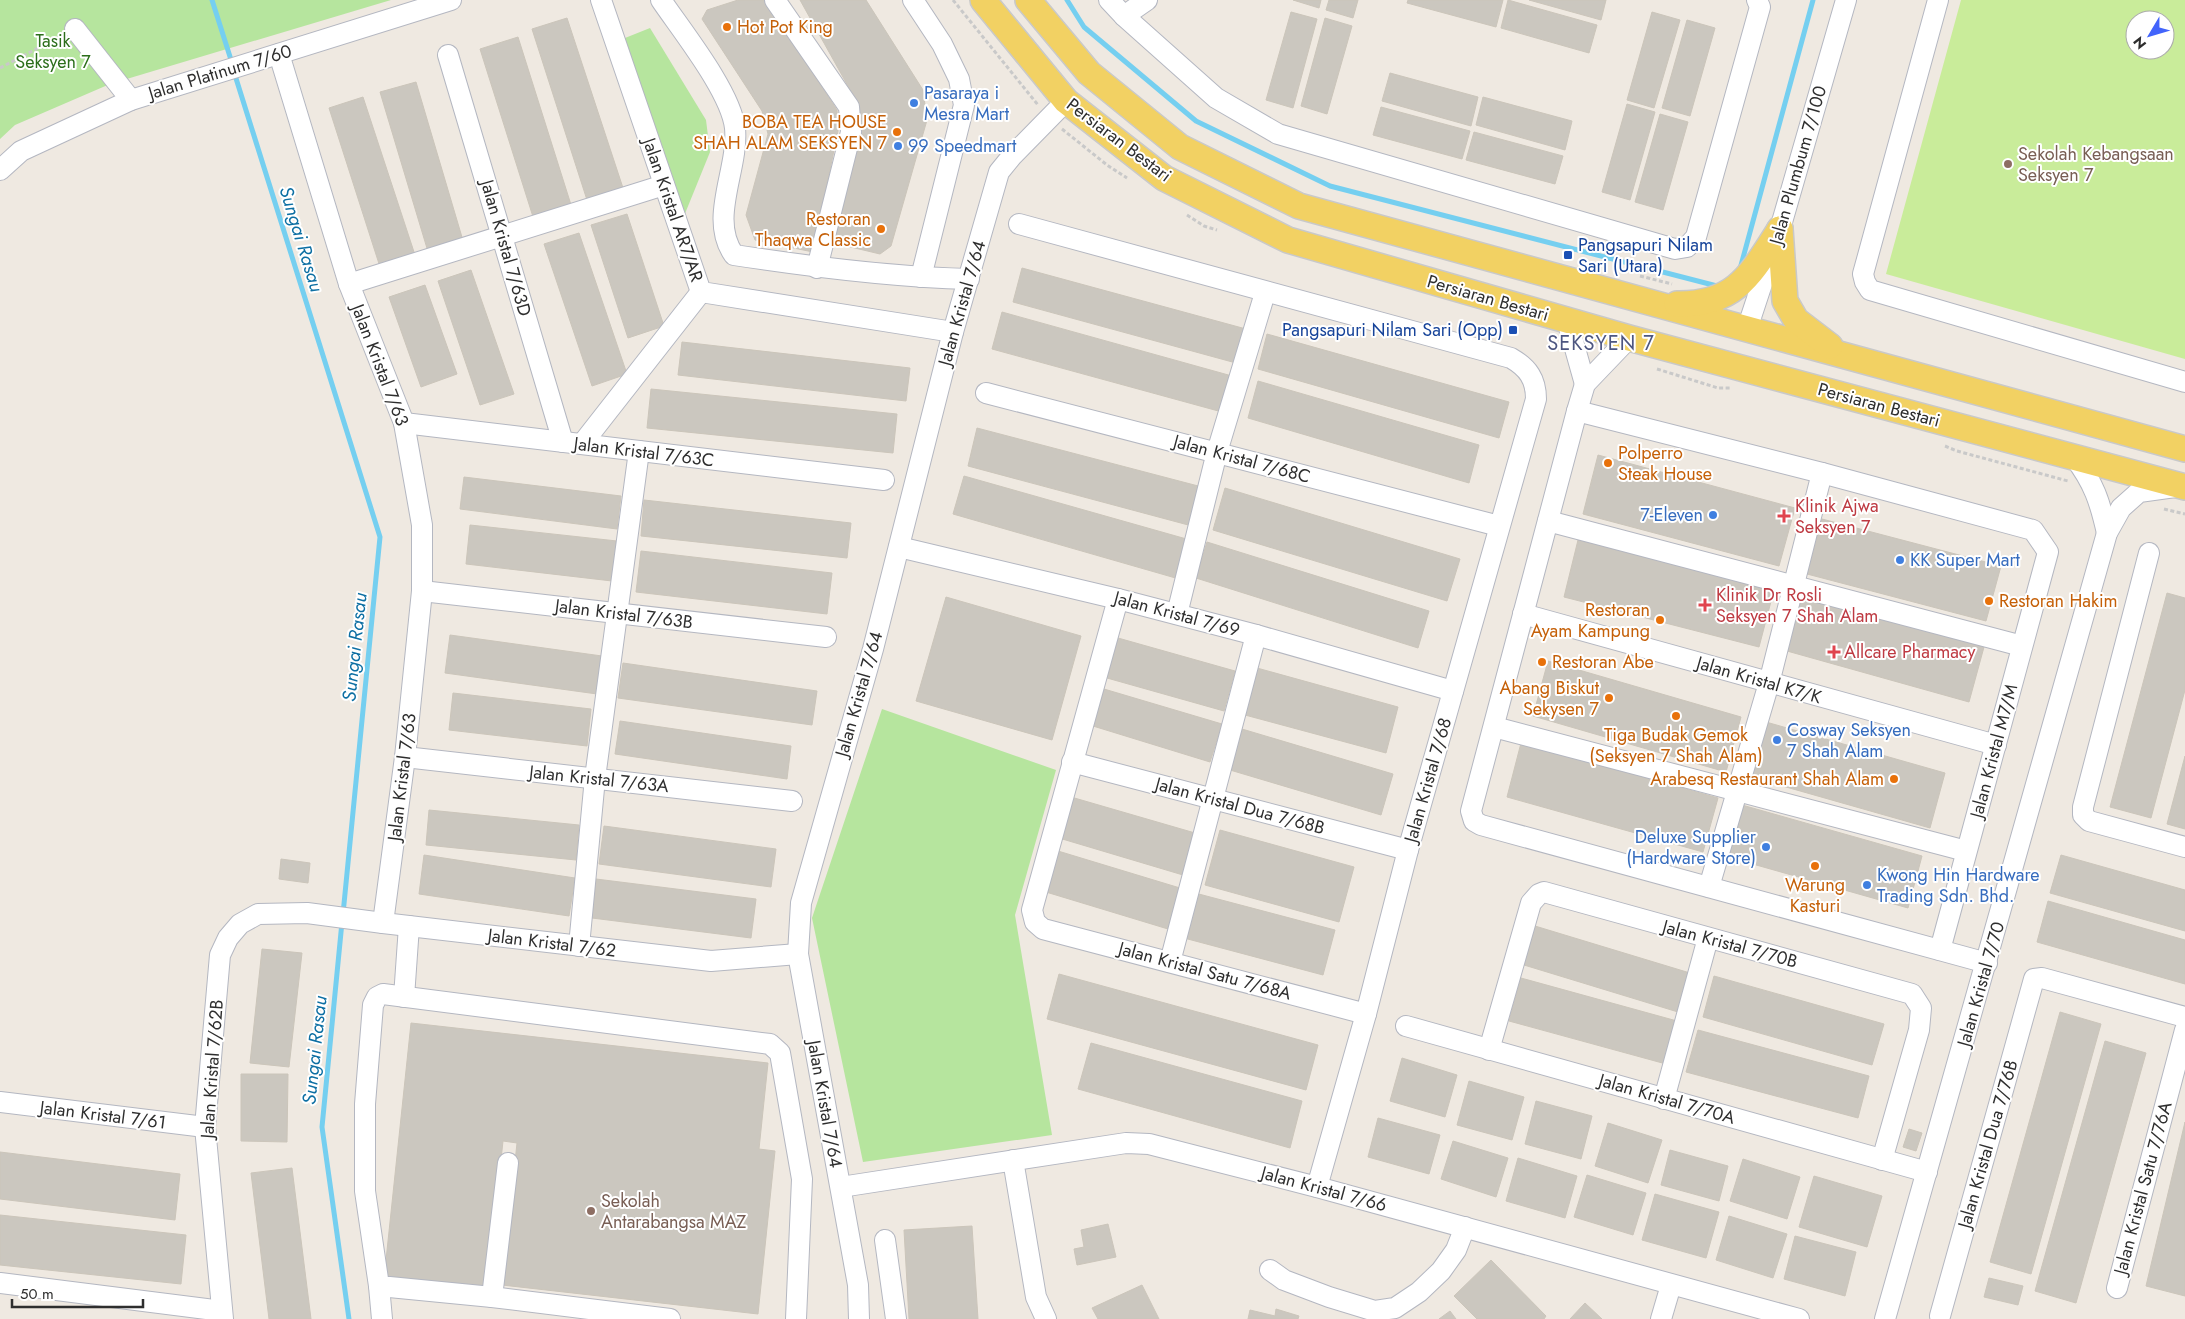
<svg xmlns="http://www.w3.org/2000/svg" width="2185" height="1319" font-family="Jost,sans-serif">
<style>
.green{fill:#b6e59e}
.pitch{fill:#c9ec9a;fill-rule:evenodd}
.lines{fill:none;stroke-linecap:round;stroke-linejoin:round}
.stream{stroke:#75cff0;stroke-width:5}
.building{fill:#cbc7bf;stroke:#cbc5ba}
.minor-casing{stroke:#b4b7c1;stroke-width:22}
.major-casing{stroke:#c9c9c9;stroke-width:28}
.path{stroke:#c9c9c9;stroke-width:3;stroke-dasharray:4 2.5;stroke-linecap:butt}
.minor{stroke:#fff;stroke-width:20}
.major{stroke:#f2d163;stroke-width:25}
.food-dot{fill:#e8710a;stroke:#fff;stroke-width:2}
.shop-dot{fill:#3f7fe0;stroke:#fff;stroke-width:2}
.education-dot{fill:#8d6e63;stroke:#fff;stroke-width:2}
.transit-dot{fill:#1a4fb4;stroke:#fff;stroke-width:2}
.health-dot{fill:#e0444e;stroke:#fff;stroke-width:2}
.labels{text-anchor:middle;stroke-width:4;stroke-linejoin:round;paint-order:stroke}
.food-label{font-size:18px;fill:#c56008;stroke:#fff;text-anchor:end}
.park-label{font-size:18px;fill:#2c6e1b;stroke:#fff}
.street-label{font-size:18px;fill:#2e2e2e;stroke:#fff}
.shop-label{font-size:18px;fill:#366cbe;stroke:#fff;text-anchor:start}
.education-label{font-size:18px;fill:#785e54;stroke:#fff;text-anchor:start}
.transit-label{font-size:18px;fill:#164399;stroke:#fff;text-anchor:start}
.health-label{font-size:18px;fill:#be3a42;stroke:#fff;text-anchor:start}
.water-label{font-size:19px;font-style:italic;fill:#0d6fa3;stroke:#fff}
.quarter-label{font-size:20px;letter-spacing:1px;fill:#4d5680;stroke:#fff}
</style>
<rect width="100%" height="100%" fill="#efe9e1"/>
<g class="green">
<polygon points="0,0 391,0 110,84 15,125 0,139"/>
<polygon points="650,28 706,120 710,152 684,216 620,40"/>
<polygon points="882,709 1056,770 1015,915 1052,1135 863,1162 812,918"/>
</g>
<path class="pitch" d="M 1961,0 L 2185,0 L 2185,359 L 1886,274 ZM 2135,20 L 2165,20 L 2165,50 L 2135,50 Z"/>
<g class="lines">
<g class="stream">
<polyline points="212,0 232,63"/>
<polyline points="1067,0 1084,27 1196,121 1330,186 1717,286"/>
<polyline points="234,72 380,537 343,914"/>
<polyline points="1740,269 1813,0"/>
<polyline points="342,922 322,1127 349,1319"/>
</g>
</g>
<g class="building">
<polygon points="738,0 765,0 837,110 838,131 813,252 755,240 746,215 768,134 762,111 702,19 707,10"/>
<polygon points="800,0 866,0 923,90 927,120 891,246 880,254 834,243 862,123 858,104"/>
<polygon points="1293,0 1321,0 1319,8"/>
<polygon points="1329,0 1358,0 1353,18 1326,10"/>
<polygon points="1408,0 1503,0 1496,27 1407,3"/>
<polygon points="1508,0 1597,25 1589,53 1501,28"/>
<polygon points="1529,0 1606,0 1601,20"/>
<polygon points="1291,12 1317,19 1293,108 1266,100"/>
<polygon points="1652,12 1680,20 1654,108 1627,100"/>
<polygon points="567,18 623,188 587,200 532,29"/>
<polygon points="1325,18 1352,26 1327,114 1301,106"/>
<polygon points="1687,20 1715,28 1690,116 1662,108"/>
<polygon points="518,37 572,208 534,220 480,49"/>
<polygon points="1390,73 1478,97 1471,126 1382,101"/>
<polygon points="416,82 464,244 429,255 380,92"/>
<polygon points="363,97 416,258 381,270 329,108"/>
<polygon points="1483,97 1572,121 1565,150 1476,125"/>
<polygon points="1627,104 1655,112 1630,200 1602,192"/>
<polygon points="1381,107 1470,131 1462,159 1373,135"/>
<polygon points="1660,114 1688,122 1663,210 1635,202"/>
<polygon points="1474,132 1563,156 1555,184 1466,160"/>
<polygon points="627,214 664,326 628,338 591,225"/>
<polygon points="579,233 627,374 592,386 544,244"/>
<polygon points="1022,268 1246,329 1236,363 1013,302"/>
<polygon points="471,270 514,394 480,405 438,281"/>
<polygon points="425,285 457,374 421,387 389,297"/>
<polygon points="1002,312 1232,376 1222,412 992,349"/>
<polygon points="1267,334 1509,402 1499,438 1258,369"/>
<polygon points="682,342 910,368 906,401 678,375"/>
<polygon points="1258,381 1479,445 1469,483 1248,418"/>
<polygon points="651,389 897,414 893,453 647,428"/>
<polygon points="977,428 1202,487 1192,526 968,466"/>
<polygon points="1598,455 1795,508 1779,566 1583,514"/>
<polygon points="964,476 1190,540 1179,579 953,514"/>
<polygon points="464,477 621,496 617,529 460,509"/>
<polygon points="1225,488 1460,559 1447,601 1213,530"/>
<polygon points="644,500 851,523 847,558 641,536"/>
<polygon points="1822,519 2001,566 1986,621 1807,574"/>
<polygon points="470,525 617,541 612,581 466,564"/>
<polygon points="1578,540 1774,590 1759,647 1564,597"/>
<polygon points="1207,542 1429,611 1418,648 1196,578"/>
<polygon points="641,551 832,573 827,614 636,592"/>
<polygon points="2167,593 2185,598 2185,690 2151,818 2110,807"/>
<polygon points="1802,596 1984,647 1969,702 1787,651"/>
<polygon points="946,597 1081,636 1052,740 916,701"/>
<polygon points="450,635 602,656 597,694 445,673"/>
<polygon points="1118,638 1235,671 1224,711 1107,678"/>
<polygon points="1548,661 1741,717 1726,772 1533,716"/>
<polygon points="623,663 817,691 812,725 618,698"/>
<polygon points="1257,668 1398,707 1386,753 1245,715"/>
<polygon points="1104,689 1222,724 1210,762 1093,726"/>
<polygon points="453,693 591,709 587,746 449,730"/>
<polygon points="620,721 791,746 787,779 615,754"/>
<polygon points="1766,722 1945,773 1930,828 1751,777"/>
<polygon points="1242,729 1393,774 1381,815 1230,770"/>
<polygon points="1521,743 1718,798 1703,852 1507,797"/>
<polygon points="2185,756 2185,829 2167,824"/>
<polygon points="1071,797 1195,833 1183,875 1059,838"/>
<polygon points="1742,805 1922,856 1908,908 1728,857"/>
<polygon points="429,810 579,825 576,860 426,845"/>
<polygon points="604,826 776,849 771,887 599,864"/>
<polygon points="1220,830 1354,867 1339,922 1205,885"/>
<polygon points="1058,851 1180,888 1168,929 1046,892"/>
<polygon points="424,855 575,878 569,916 419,894"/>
<polygon points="2061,855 2185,890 2185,931 2050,893"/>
<polygon points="281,859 310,863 308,883 279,879"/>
<polygon points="596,879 756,899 751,938 592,918"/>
<polygon points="1195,893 1335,930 1323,975 1184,938"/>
<polygon points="2048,901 2185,940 2185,984 2037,942"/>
<polygon points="1535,926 1690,973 1678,1012 1524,965"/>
<polygon points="262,949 302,953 289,1067 250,1063"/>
<polygon points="1059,974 1318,1045 1306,1090 1047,1019"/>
<polygon points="1714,976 1884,1024 1872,1065 1703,1017"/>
<polygon points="1521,978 1677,1021 1666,1064 1509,1021"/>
<polygon points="2060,1012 2101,1024 2031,1274 1990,1262"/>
<polygon points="411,1023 768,1063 759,1149 775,1151 758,1314 502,1285 517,1143 503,1141 487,1290 384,1279"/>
<polygon points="1698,1030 1869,1076 1858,1118 1686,1072"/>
<polygon points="2105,1041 2146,1053 2076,1303 2035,1291"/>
<polygon points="1091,1043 1302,1101 1290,1148 1078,1089"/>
<polygon points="1402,1058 1457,1075 1445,1117 1390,1101"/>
<polygon points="241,1074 288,1074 287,1142 241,1141"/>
<polygon points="1469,1081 1524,1097 1512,1140 1457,1125"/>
<polygon points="1536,1101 1592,1116 1581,1159 1525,1144"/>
<polygon points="1378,1118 1440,1135 1429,1174 1368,1157"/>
<polygon points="2185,1122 2185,1296 2146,1286"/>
<polygon points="1608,1123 1662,1140 1648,1183 1595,1166"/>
<polygon points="1909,1129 1922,1133 1916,1151 1903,1147"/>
<polygon points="1453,1141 1508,1158 1496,1197 1441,1179"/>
<polygon points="1670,1150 1728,1166 1719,1201 1661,1185"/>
<polygon points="0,1152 180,1174 175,1220 0,1199"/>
<polygon points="1518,1158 1577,1176 1565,1218 1506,1201"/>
<polygon points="1743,1159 1800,1177 1787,1219 1730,1201"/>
<polygon points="292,1168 311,1319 269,1319 251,1173"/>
<polygon points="1587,1175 1646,1193 1633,1235 1574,1217"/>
<polygon points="1814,1176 1882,1196 1867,1247 1799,1227"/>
<polygon points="1655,1194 1719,1212 1706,1258 1642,1240"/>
<polygon points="0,1215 186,1235 181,1284 0,1265"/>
<polygon points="1729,1216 1787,1234 1773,1278 1716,1260"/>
<polygon points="1108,1224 1116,1257 1077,1265 1074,1249 1084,1247 1081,1230"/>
<polygon points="972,1226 978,1319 909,1319 904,1230"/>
<polygon points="1795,1236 1856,1252 1845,1296 1784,1279"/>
<polygon points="1491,1260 1546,1316 1544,1319 1477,1319 1454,1296"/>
<polygon points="1989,1278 2023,1286 2018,1305 1984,1297"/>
<polygon points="1142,1285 1159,1319 1098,1319 1092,1308"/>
<polygon points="1585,1303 1602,1319 1570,1319"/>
<polygon points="1276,1309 1299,1316 1298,1319 1248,1319 1250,1310 1275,1316"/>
<polygon points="1450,1311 1456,1319 1439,1319"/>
</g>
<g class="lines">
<defs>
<g id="minor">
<polyline points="601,0 701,292 953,332"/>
<path d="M 661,0 C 682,31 731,92 735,128 C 739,170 708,218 734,255 C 812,267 890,277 969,279"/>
<polyline points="775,0 849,107 851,132 817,268"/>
<polyline points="913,0 942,44 959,79 964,105 921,277"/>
<polyline points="1109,0 1124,16 1216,98 1278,134 1675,249 1687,247 1696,237 1760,7 1757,0"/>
<polyline points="1938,0 1863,274 1865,282 1870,290 2185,382"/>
<polyline points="1124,16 1147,0"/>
<polyline points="75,29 131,100"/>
<polyline points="279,54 349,284 404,423 422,525 422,591 405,757 383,923"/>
<polyline points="448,55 563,442"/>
<polyline points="0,170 21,151 131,100 451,0"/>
<path d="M 1019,224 L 1511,358 C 1528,368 1536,379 1536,399 L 1408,850 L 1366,1014 L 1317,1187"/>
<polyline points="349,284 664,185"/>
<polyline points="1567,320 1585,384"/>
<polyline points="1747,329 1780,229 1846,0"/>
<polyline points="1629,338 1585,384 1577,411 1471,811 1474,821 1481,825 1987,963"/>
<polyline points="986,393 1499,526"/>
<polyline points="1577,411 1822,473 2033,530 2048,552 1940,950"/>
<polyline points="404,423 884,480"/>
<polyline points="582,444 701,292"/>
<path d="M 2074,457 C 2094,483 2100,502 2107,533"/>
<polyline points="1548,521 2022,646"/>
<polyline points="899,547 1118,599 1256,635 1453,691"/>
<polyline points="2149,553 2083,807 2083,815 2089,821 2185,847"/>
<polyline points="422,591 826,637"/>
<polyline points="1118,599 1032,910 1035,922 1043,929 1366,1014"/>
<polyline points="1177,614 1217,452 1265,293"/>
<polyline points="1523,614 1996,745"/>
<polyline points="1494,727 1966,851"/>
<polyline points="405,757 792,801"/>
<polyline points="1072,762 1408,850"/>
<polyline points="1709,887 1769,683 1822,473"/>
<polyline points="579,946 595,778 639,451"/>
<polyline points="1170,962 1256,635"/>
<polyline points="404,997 409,926"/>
<polyline points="1406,1026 1927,1172"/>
<polyline points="1489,1050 1531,903 1539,894 1544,892 1912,994 1921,1008 1919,1030 1882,1160"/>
<polyline points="1664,1099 1708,938"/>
<polyline points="0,1102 205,1127"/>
<polyline points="1013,1160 1036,1297 1046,1319"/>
<polyline points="841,1187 1126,1143 1149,1144 1317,1187 1799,1319"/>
<polyline points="885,1240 896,1319"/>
<polyline points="1270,1270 1284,1280 1329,1297 1375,1311 1395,1308 1419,1292 1441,1271 1456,1250 1465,1227"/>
<polyline points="0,1283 222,1311"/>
<polyline points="379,1286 382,1319"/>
<polyline points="2117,1288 2185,1030"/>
<polyline points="492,1297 508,1163"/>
<polyline points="1940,1316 2034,979 2042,978 2185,1017"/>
<polyline points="223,1319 205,1127 220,955 228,938 240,924 258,914 307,913 383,923 711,961 798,954"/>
<polyline points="670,1319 492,1297 379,1286 365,1191 365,1104 373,1005 377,997 383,994 770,1044 780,1053 802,1179 796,1319"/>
<polyline points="859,1319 858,1285 798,954 801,903 873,649 953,332 999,172 1012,156 1066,101"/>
<polyline points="1661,1319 1671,1285"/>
<polyline points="1885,1319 2107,533 2121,508 2139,492 2175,487"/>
</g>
<g id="major">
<polyline points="983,0 1066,101 1164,178 1288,240 1629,338 2185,487"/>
<polyline points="1028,0 1089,73 1180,147 1299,206 2185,449"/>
<polyline points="1780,229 1785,301 1796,320 1830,346"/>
<path d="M 1677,304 C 1736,305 1751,274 1780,229"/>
</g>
</defs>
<use href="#minor" class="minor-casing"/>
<use href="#major" class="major-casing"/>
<g class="path">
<polyline points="953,0 1038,105"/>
<polyline points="0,68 59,37"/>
<polyline points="1062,129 1107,165 1127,178"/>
<polyline points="1187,215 1204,226 1217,230"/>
<polyline points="1640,276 1672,284"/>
<polyline points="1657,369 1718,388 1731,388"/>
<polyline points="1945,446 1957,451 2068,481"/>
<polyline points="2164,509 2185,514"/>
</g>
<use href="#minor" class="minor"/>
<use href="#major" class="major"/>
</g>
<g class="food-dot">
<circle cx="727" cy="27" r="5"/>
<circle cx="897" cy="132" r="5"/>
<circle cx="881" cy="229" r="5"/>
<circle cx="1608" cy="463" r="5"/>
<circle cx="1989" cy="601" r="5"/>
<circle cx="1660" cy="620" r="5"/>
<circle cx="1542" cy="662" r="5"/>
<circle cx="1609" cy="698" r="5"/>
<circle cx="1676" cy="716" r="5"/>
<circle cx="1894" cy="779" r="5"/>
<circle cx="1815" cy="866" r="5"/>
</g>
<g class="shop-dot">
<circle cx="914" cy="103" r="5"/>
<circle cx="898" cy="146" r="5"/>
<circle cx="1713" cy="515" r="5"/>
<circle cx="1900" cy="560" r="5"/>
<circle cx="1777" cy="740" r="5"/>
<circle cx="1766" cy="847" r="5"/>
<circle cx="1867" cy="885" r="5"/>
</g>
<g class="education-dot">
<circle cx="2008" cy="164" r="5"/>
<circle cx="591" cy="1211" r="5"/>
</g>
<g class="transit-dot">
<rect x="1563" y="250" width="10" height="10" rx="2.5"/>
<rect x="1508" y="325" width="10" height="10" rx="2.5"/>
</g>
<g class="health-dot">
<path d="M1781.5 508.5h5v5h5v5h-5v5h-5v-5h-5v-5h5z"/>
<path d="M1702.5 597.5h5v5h5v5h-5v5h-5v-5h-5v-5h5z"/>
<path d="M1831.5 644.5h5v5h5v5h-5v5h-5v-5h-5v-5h5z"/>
</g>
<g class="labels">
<g class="food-label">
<text x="737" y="33" text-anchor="start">Hot Pot King</text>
<text x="887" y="128">BOBA TEA HOUSE<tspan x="887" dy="21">SHAH ALAM SEKSYEN 7</tspan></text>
<text x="871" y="225">Restoran<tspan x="871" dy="21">Thaqwa Classic</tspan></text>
<text x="1618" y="459" text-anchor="start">Polperro<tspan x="1618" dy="21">Steak House</tspan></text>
<text x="1999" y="607" text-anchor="start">Restoran Hakim</text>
<text x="1650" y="616">Restoran<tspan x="1650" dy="21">Ayam Kampung</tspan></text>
<text x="1552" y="668" text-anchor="start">Restoran Abe</text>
<text x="1599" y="694">Abang Biskut<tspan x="1599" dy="21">Sekysen 7</tspan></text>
<text x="1676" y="741" text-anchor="middle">Tiga Budak Gemok<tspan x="1676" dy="21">(Seksyen 7 Shah Alam)</tspan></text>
<text x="1884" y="785">Arabesq Restaurant Shah Alam</text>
<text x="1815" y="891" text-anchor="middle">Warung<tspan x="1815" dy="21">Kasturi</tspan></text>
</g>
<g class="park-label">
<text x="53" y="47">Tasik<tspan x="53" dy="21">Seksyen 7</tspan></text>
</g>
<g class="street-label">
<text transform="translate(220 72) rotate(-17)" y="6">Jalan Platinum 7/60</text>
<text transform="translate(1119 140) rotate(37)" y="6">Persiaran Bestari</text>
<text transform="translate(1798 165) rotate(-74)" y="6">Jalan Plumbum 7/100</text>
<text transform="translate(673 210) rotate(71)" y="6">Jalan Kristal AR7/AR</text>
<text transform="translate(506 248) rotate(74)" y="6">Jalan Kristal 7/63D</text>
<text transform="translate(1488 298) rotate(16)" y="6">Persiaran Bestari</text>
<text transform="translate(962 303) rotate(-74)" y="6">Jalan Kristal 7/64</text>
<text transform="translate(380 365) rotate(69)" y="6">Jalan Kristal 7/63</text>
<text transform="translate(1879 405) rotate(15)" y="6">Persiaran Bestari</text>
<text transform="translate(644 452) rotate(7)" y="6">Jalan Kristal 7/63C</text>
<text transform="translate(1242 459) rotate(15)" y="6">Jalan Kristal 7/68C</text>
<text transform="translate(624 614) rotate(7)" y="6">Jalan Kristal 7/63B</text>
<text transform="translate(1177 614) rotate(15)" y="6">Jalan Kristal 7/69</text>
<text transform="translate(1759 680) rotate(16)" y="6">Jalan Kristal K7/K</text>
<text transform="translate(859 694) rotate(-74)" y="6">Jalan Kristal 7/64</text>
<text transform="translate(1994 751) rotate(-75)" y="6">Jalan Kristal M7/M</text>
<text transform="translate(402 777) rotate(-83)" y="6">Jalan Kristal 7/63</text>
<text transform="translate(599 779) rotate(6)" y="6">Jalan Kristal 7/63A</text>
<text transform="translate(1428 780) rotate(-74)" y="6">Jalan Kristal 7/68</text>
<text transform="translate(1240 806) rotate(15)" y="6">Jalan Kristal Dua 7/68B</text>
<text transform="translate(552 943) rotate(7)" y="6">Jalan Kristal 7/62</text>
<text transform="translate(1730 944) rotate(15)" y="6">Jalan Kristal 7/70B</text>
<text transform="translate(1205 971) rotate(15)" y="6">Jalan Kristal Satu 7/68A</text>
<text transform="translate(1981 984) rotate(-74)" y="6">Jalan Kristal 7/70</text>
<text transform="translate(212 1069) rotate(-86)" y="6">Jalan Kristal 7/62B</text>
<text transform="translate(1667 1099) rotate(16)" y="6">Jalan Kristal 7/70A</text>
<text transform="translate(825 1104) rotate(80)" y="6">Jalan Kristal 7/64</text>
<text transform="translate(103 1115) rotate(7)" y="6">Jalan Kristal 7/61</text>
<text transform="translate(1988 1144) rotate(-74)" y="6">Jalan Kristal Dua 7/76B</text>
<text transform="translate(2143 1188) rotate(-75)" y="6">Jalan Kristal Satu 7/76A</text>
<text transform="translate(1324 1189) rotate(15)" y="6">Jalan Kristal 7/66</text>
</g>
<g class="shop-label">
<text x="924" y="99">Pasaraya i<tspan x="924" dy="21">Mesra Mart</tspan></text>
<text x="908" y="152">99 Speedmart</text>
<text x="1703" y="521" text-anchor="end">7-Eleven</text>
<text x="1910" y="566">KK Super Mart</text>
<text x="1787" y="736">Cosway Seksyen<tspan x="1787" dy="21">7 Shah Alam</tspan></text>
<text x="1756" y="843" text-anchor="end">Deluxe Supplier<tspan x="1756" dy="21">(Hardware Store)</tspan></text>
<text x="1877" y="881">Kwong Hin Hardware<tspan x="1877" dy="21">Trading Sdn. Bhd.</tspan></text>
</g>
<g class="education-label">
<text x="2018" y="160">Sekolah Kebangsaan<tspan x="2018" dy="21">Seksyen 7</tspan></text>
<text x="601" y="1207">Sekolah<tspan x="601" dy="21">Antarabangsa MAZ</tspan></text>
</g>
<g class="transit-label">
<text x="1578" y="251">Pangsapuri Nilam<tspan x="1578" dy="21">Sari (Utara)</tspan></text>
<text x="1503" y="336" text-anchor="end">Pangsapuri Nilam Sari (Opp)</text>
</g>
<g class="health-label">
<text x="1795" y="512">Klinik Ajwa<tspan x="1795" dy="21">Seksyen 7</tspan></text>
<text x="1716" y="601">Klinik Dr Rosli<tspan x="1716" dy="21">Seksyen 7 Shah Alam</tspan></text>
<text x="1844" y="658">Allcare Pharmacy</text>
</g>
<g class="water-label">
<text transform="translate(302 239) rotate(73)" y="7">Sungai Rasau</text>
<text transform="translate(354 647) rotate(-84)" y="7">Sungai Rasau</text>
<text transform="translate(314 1050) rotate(-84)" y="7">Sungai Rasau</text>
</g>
<g class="quarter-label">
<text x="1601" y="350">SEKSYEN 7</text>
</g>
</g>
<g transform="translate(2150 35) rotate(232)"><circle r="24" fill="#ffffff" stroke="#ababab"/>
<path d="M0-4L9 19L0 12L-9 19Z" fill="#4264fb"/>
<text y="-8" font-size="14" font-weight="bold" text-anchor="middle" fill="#2e2e2e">N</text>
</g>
<path d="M12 1299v8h131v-8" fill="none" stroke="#2e2e2e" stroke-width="2.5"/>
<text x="20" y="1299" font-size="15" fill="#2e2e2e" stroke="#ffffff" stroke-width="4" paint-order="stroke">50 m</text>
</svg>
